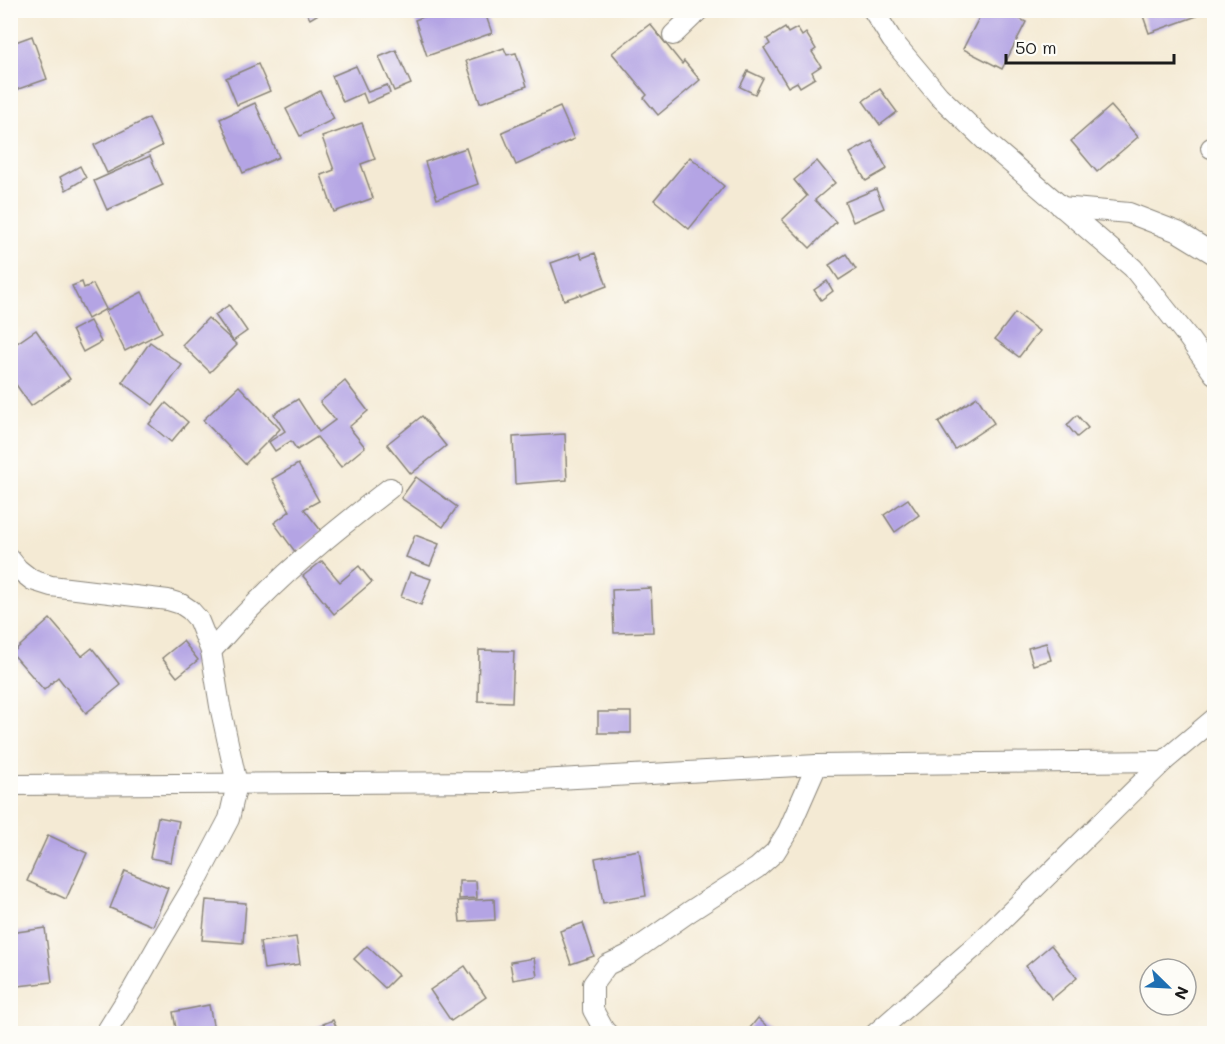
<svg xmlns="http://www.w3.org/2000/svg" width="1225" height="1044" font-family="Mali,sans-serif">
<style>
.building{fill:#b4a4e4}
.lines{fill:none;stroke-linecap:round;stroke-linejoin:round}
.street-casing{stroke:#888378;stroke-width:22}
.street{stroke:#fff;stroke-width:20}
</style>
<rect width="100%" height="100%" fill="#fdfcf7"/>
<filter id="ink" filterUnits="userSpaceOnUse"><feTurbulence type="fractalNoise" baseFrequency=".0167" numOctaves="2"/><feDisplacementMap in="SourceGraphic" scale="12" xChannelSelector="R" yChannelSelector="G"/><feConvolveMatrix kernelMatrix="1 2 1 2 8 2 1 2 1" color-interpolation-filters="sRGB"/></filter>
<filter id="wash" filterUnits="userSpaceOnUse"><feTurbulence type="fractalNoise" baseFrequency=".008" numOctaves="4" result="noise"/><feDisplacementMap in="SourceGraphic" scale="24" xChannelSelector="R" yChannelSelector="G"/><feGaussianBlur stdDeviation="1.35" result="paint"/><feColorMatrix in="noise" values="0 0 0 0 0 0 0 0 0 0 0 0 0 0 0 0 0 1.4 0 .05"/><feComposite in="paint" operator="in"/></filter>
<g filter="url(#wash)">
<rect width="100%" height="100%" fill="#f4ead4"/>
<g id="blocks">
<g class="building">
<polygon points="305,10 325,10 310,19"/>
<polygon points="442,10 484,10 492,33 427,56 415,20"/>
<polygon points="983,10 1003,10 1026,22 1002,69 963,49"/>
<polygon points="1141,10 1195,10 1197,16 1149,33"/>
<polygon points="650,24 682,64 684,61 700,80 658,115 644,98 647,95 612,53"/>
<polygon points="785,28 788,33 797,28 802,36 806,33 816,49 812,52 821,66 812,72 815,78 800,87 797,82 788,87 764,48 770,44 767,39"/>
<polygon points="32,36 47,79 10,92 10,44"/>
<polygon points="504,48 507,55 516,53 527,86 480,103 466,61"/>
<polygon points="396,50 411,84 394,91 379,57"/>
<polygon points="258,64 270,91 237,105 226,78"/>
<polygon points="356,66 368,92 387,85 390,93 367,103 363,93 343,102 332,76"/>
<polygon points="748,71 763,78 755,94 740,87"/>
<polygon points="880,89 897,112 880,125 863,101"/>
<polygon points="320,91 334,119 300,136 286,109"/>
<polygon points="255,103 279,157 243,173 220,119"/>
<polygon points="1111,106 1138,137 1097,172 1071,141"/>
<polygon points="560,107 574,139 516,165 502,132"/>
<polygon points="149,118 162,146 107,173 94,145"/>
<polygon points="362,123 375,159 361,164 373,198 334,212 321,175 334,170 322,137"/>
<polygon points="872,141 887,169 866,181 850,153"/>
<polygon points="466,148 478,184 437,199 425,162"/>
<polygon points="150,156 163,185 107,210 94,181"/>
<polygon points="690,157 724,186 689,229 654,200"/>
<polygon points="817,161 835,183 815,200 836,222 810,248 782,220 807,196 794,180"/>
<polygon points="80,166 86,178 66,190 60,177"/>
<polygon points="876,189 884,208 853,222 845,202"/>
<polygon points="580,253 582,258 595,253 607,286 581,296 581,294 564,300 551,263"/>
<polygon points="846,254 856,269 839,280 829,265"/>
<polygon points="827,281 833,291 821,300 814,290"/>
<polygon points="82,282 84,288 93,284 106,309 88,319 72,286"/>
<polygon points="142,292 162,332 125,351 105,311"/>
<polygon points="229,305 247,331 233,341 215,315"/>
<polygon points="1015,313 1039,331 1019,357 995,339"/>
<polygon points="208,318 237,345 210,372 182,345"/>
<polygon points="90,321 101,342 83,352 72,330"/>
<polygon points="36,330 70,379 31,406 10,376 10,348"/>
<polygon points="150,342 182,365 153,405 122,382"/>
<polygon points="345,381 368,411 349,427 365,447 341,467 317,437 297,450 291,441 275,451 269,442 285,431 274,414 298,399 319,432 335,420 320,402"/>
<polygon points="239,386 280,429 245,464 203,420"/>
<polygon points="977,397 994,423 955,449 938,422"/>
<polygon points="166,403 188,422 171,442 149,424"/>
<polygon points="1077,415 1088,428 1077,437 1067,425"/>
<polygon points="422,416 446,446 411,474 387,444"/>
<polygon points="565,434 567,480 515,484 513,437"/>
<polygon points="298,464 319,501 304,509 322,532 296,553 274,523 290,511 272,479"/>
<polygon points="416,477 457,507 443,527 401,498"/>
<polygon points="908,499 919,515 895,532 884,515"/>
<polygon points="415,535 439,544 430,566 406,557"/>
<polygon points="322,561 340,582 359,566 372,582 334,614 303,576"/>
<polygon points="410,572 431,579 421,605 401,597"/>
<polygon points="651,588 653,632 614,633 612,590"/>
<polygon points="50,619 82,656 92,648 121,685 86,713 58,677 44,690 12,653"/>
<polygon points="183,641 198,660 177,677 162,658"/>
<polygon points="1046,643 1051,660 1033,665 1028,648"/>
<polygon points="479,650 514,651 512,702 478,701"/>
<rect x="598" y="712" width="33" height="21"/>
<polygon points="158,817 179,821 171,862 150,858"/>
<polygon points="48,835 87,853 66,899 27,881"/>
<polygon points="639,850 646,896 603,903 595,858"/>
<polygon points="125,871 168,888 153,926 110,908"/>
<polygon points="459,881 476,881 477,898 459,899"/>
<polygon points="494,899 495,920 460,922 458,901"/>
<polygon points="206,900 246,903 243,943 202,940"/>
<polygon points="583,923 594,956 571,964 560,931"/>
<polygon points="45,928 52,982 10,987 10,933"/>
<polygon points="296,937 300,964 264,969 260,942"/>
<polygon points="1051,945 1077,978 1052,999 1026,966"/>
<polygon points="367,946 398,975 385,988 354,959"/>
<polygon points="534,958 537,976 513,980 510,962"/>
<polygon points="465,966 486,997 451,1021 430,990"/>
<polygon points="209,1005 215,1034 177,1034 173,1012"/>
<polygon points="758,1018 775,1034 745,1034"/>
<polygon points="333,1020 339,1033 319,1034 316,1027"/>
</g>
</g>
</g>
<g filter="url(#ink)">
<use href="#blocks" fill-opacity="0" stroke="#888378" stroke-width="1.5"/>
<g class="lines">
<defs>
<g id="street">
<polyline points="873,10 892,40 939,96 990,145 1133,268 1187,336 1214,374"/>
<polyline points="673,35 699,10"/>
<polyline points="1211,148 1214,148"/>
<polyline points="1061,207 1129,213 1178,232 1214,254"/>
<polyline points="10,559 18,569 32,580 51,586 168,600 181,604 190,610 198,619 211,651 220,706 237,784 229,819 199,876 158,945 133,989 105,1034"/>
<path d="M 211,651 C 226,635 240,618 256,603 C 297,561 344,524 390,488"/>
<polyline points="10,785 502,782 817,765 1164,761"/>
<polyline points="608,1034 604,1030 593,1010 593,984 607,965 628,955 689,912 757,868 775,852 788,831 817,765"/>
<polyline points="875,1034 978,944 1164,761 1214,719"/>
</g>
</defs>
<use href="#street" class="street-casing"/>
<use href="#street" class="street"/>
</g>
</g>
<rect width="1225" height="1044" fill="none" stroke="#fdfcf7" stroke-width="36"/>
<g transform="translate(1168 987) rotate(114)"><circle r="28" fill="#fdfcf7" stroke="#a3a29f" stroke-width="1.5"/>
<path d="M0-4.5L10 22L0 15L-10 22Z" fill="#1f6fb2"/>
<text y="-9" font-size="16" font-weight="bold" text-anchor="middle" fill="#1c1c1c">N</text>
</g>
<path d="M1006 54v9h168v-9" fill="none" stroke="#1c1c1c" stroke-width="3"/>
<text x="1015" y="54" font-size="18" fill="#1c1c1c" stroke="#fdfcf7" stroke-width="4.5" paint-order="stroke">50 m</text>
</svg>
